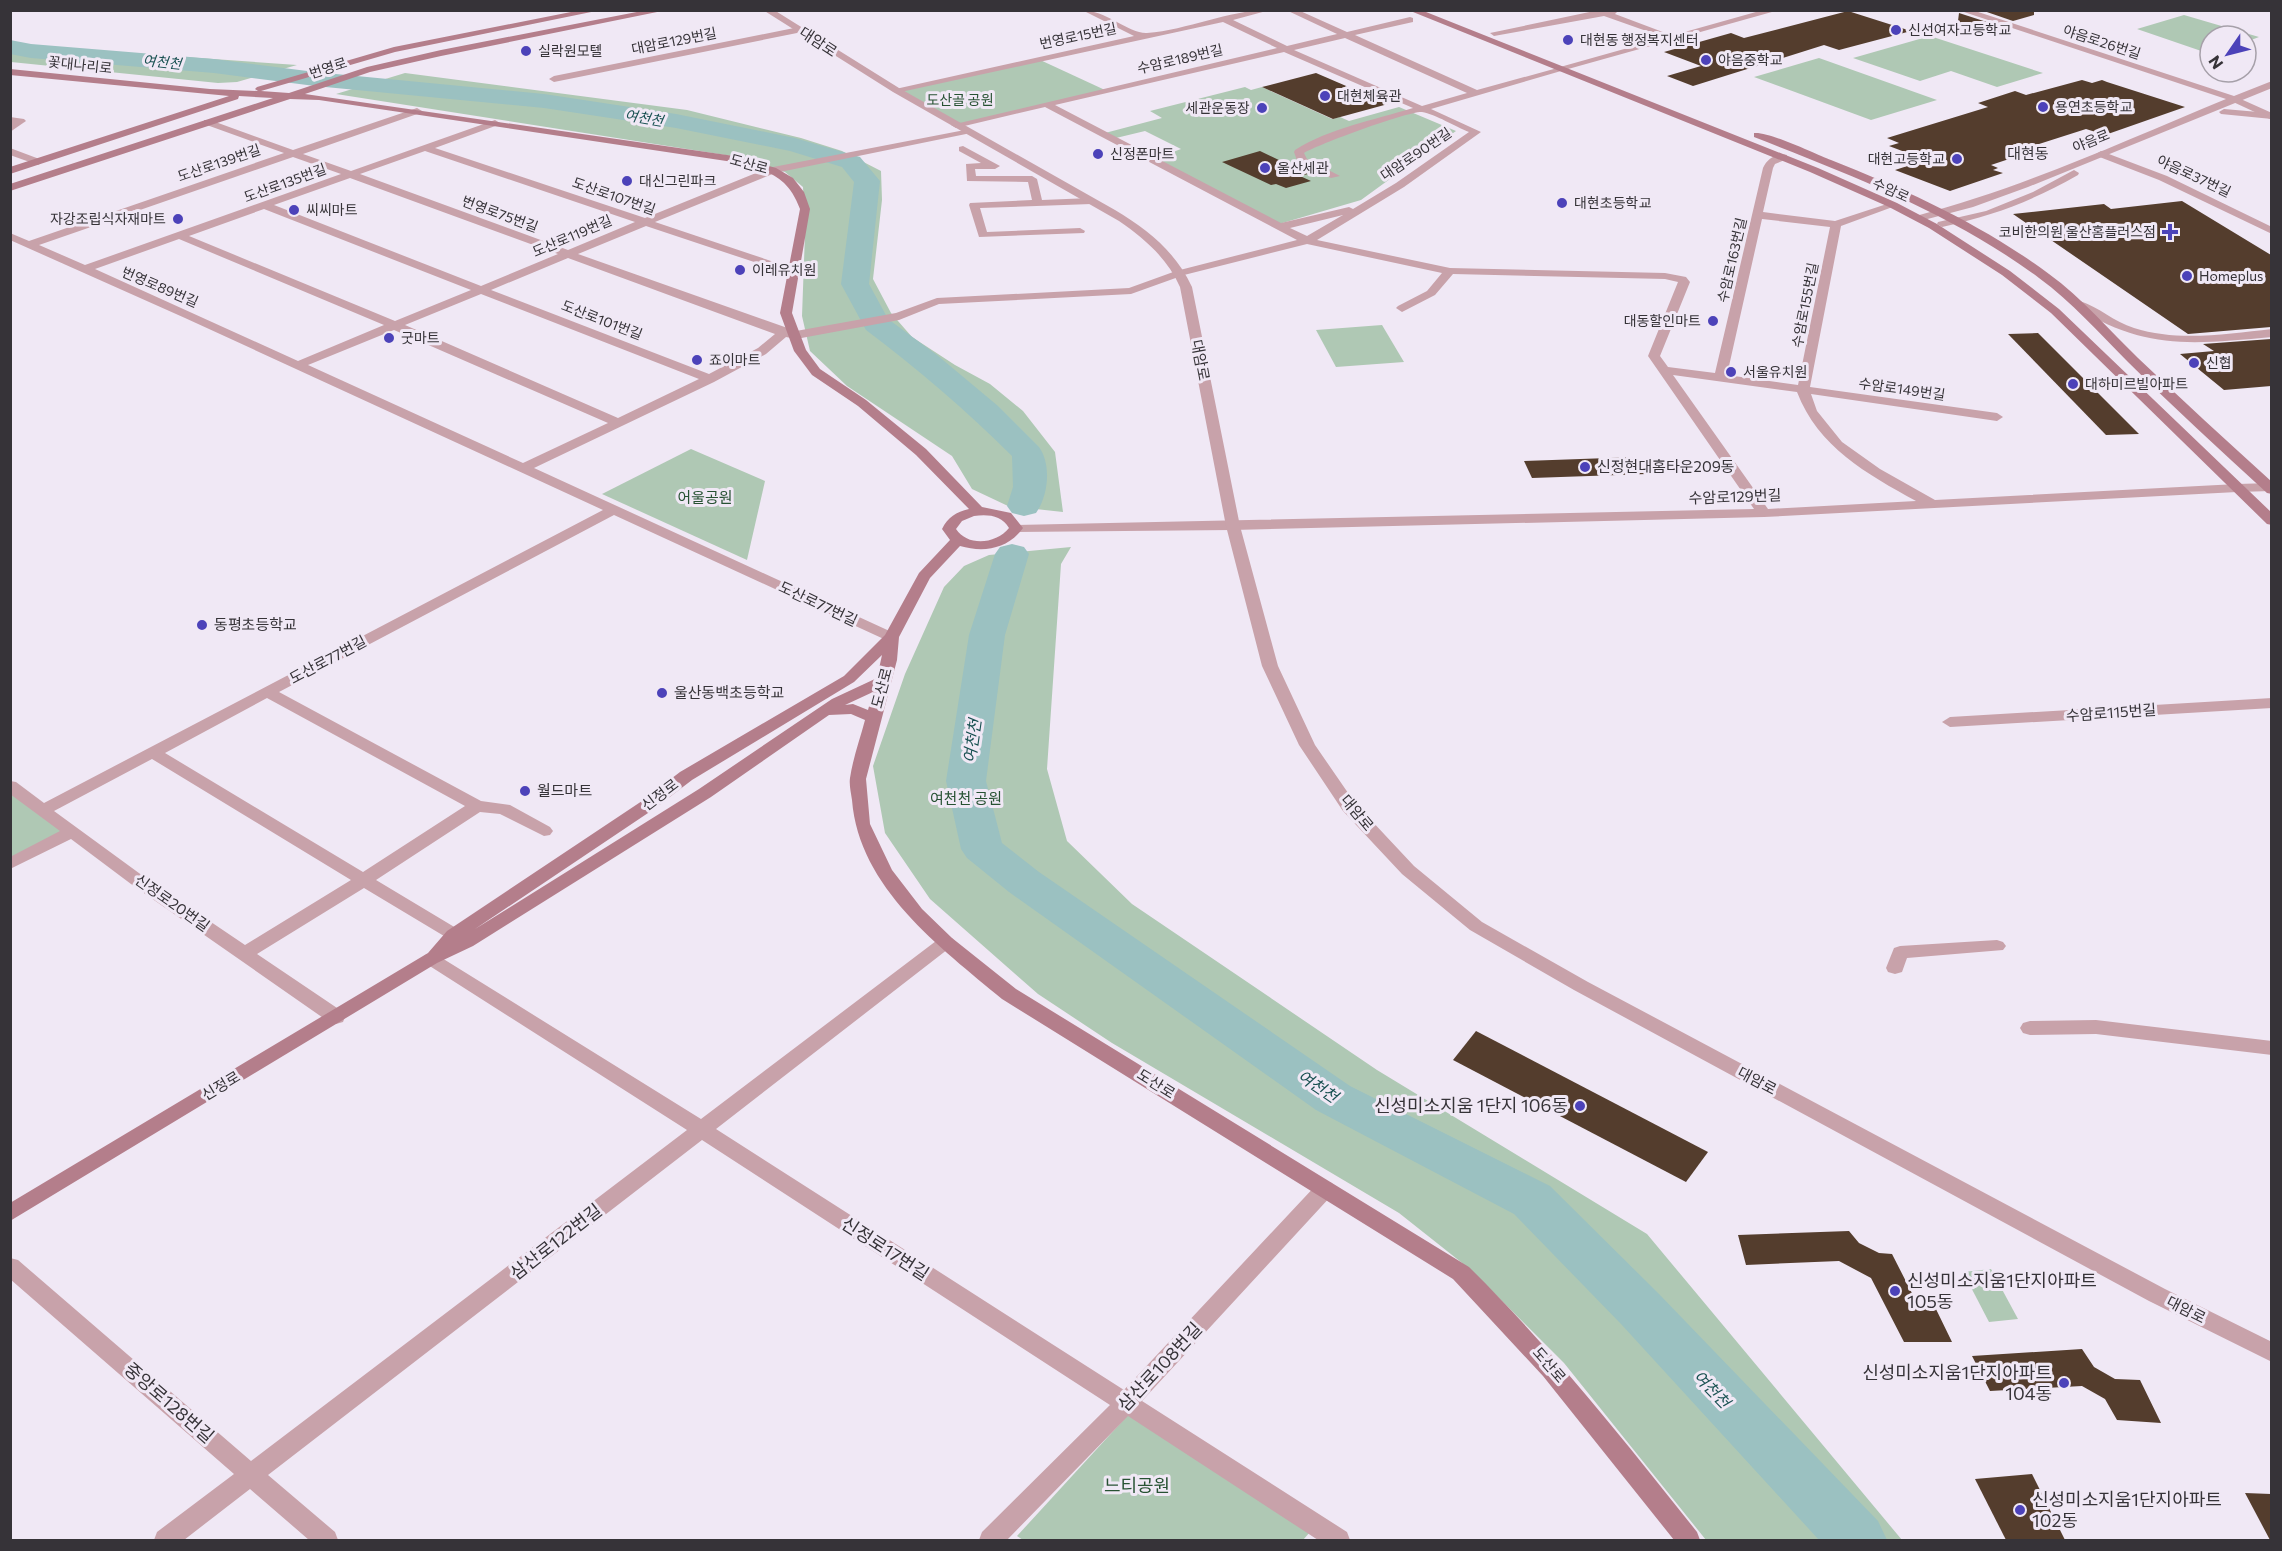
<svg xmlns="http://www.w3.org/2000/svg" width="2282" height="1551" font-family="Commissioner,'Noto Sans KR',sans-serif">
<style>
.green{fill:#afc8b4}
.lines{fill:none;stroke-linecap:round;stroke-linejoin:round}
.river{fill:#9bc1c1;fill-rule:evenodd}
.building{fill:#543d2d}
.minor{fill:#c8a2aa;fill-rule:evenodd}
.tertiary{fill:#c8a2aa;fill-rule:evenodd}
.secondary{fill:#b47e8b;fill-rule:evenodd}
.poi-dot{fill:#4c42b9;stroke:#f0e8f5;stroke-width:2}
.labels{text-anchor:middle;stroke-width:6;stroke-linejoin:round;paint-order:stroke}
.far-poi-label{font-size:14px;fill:#363338;stroke:#f0e8f5;text-anchor:start}
.far-street-label{font-size:14px;fill:#363338;stroke:#f0e8f5}
.far-water-label{font-size:14px;font-style:italic;fill:#195152;stroke:#f0e8f5}
.far-park-label{font-size:14px;fill:#275233;stroke:#f0e8f5}
.street-label{font-size:15px;fill:#363338;stroke:#f0e8f5}
.far-quarter-label{font-size:15px;fill:#363338;stroke:#f0e8f5}
.poi-label{font-size:15px;fill:#363338;stroke:#f0e8f5;text-anchor:start}
.park-label{font-size:15px;fill:#275233;stroke:#f0e8f5}
.water-label{font-size:16px;font-style:italic;fill:#195152;stroke:#f0e8f5}
.near-poi-label{font-size:18px;fill:#363338;stroke:#f0e8f5;text-anchor:end}
.near-street-label{font-size:18px;fill:#363338;stroke:#f0e8f5}
.near-park-label{font-size:18px;fill:#275233;stroke:#f0e8f5}
</style>
<rect width="100%" height="100%" fill="#f0e8f5"/>
<g class="green">
<polygon points="2184,15 2259,37 2246,42 2246,36 2210,36 2210,54 2137,29"/>
<polygon points="1930,36 2043,73 1997,87 1951,71 1920,81 1853,58"/>
<polygon points="11,43 15,45 297,65 237,82 218,83 11,62"/>
<polygon points="1819,58 1937,100 1871,120 1754,77"/>
<polygon points="1038,59 1105,90 956,125 896,90"/>
<polygon points="405,73 687,110 801,138 842,151 881,171 882,200 873,279 891,313 912,337 955,365 990,384 1023,411 1055,452 1063,512 1008,506 972,489 952,456 847,386 810,351 802,316 805,234 803,187 785,172 738,157 336,94"/>
<polygon points="1245,87 1251,90 1262,87 1332,119 1340,117 1349,121 1399,107 1456,131 1361,200 1279,224 1156,160 1176,155 1173,152 1181,149 1145,131 1116,138 1105,133 1162,118 1150,111"/>
<polygon points="1382,325 1404,362 1336,367 1316,330"/>
<polygon points="691,449 765,481 747,560 602,494"/>
<polygon points="1071,547 1061,564 1047,769 1067,841 1132,904 1377,1070 1647,1234 1902,1540 1706,1540 1564,1363 1471,1270 1399,1213 1112,1043 1038,994 930,899 885,833 873,766 905,674 944,587 964,566 989,555"/>
<polygon points="10,786 72,832 10,864"/>
<polygon points="1991,1269 2018,1319 1989,1322 1963,1272"/>
<polygon points="1128,1415 1310,1532 1303,1540 1023,1540 1017,1536"/>
</g>
<g class="lines">
<g class="river">
<path d="M 10,40 L 31,44 L 214,59 L 315,72 L 544,94 L 676,114 L 795,138 L 860,157 L 880,181 L 869,284 L 888,319 L 937,355 L 998,406 L 1039,447 C 1052,465 1048,496 1036,513 L 1024,516 L 1012,513 L 1007,506 L 1013,487 L 1012,456 C 966,410 918,369 866,330 L 841,284 L 854,182 L 842,167 L 790,151 L 676,128 L 544,108 L 315,86 L 214,73 L 31,58 L 10,54 Z"/>
<polygon points="1012,544 1024,547 1029,554 1005,635 986,781 1002,843 1039,872 1350,1086 1550,1186 1659,1294 1878,1521 1887,1540 1819,1540 1621,1324 1514,1214 1316,1110 1009,892 967,858 961,849 946,781 969,635 995,554 1000,547"/>
</g>
</g>
<g class="building">
<polygon points="1981,10 2034,10 2034,15 2013,21"/>
<polygon points="1848,11 1911,31 1839,50 1824,45 1693,86 1667,76 1701,66 1664,52 1731,33 1744,38"/>
<polygon points="1959,13 1999,26 1972,34 1957,29"/>
<polygon points="1316,73 1388,104 1333,119 1262,87"/>
<polygon points="2082,80 2092,83 2102,80 2107,82 2185,107 2105,135 2086,129 2030,147 2032,149 2028,150 2030,152 1991,165 1998,168 1993,170 2003,173 1950,191 1895,170 1926,160 1889,146 1899,143 1887,138 1988,107 1978,103 2015,91 2026,95"/>
<polygon points="1260,151 1308,174 1300,176 1311,181 1286,188 1276,184 1271,185 1222,162"/>
<polygon points="2182,201 2271,255 2271,327 2188,334 2013,214 2104,204 2111,209"/>
<polygon points="2038,333 2139,434 2106,435 2008,334"/>
<polygon points="2271,339 2271,386 2224,390 2180,354 2214,351 2203,344"/>
<polygon points="1637,457 1647,474 1532,478 1524,461"/>
<polygon points="1476,1031 1708,1152 1686,1182 1453,1060"/>
<polygon points="1849,1231 1859,1243 1879,1253 1892,1254 1918,1305 1934,1305 1952,1342 1904,1342 1871,1278 1839,1261 1746,1265 1738,1235"/>
<polygon points="2082,1349 2094,1367 2115,1379 2140,1380 2161,1423 2117,1420 2105,1399 2082,1386 1990,1391 1972,1356"/>
<polygon points="2032,1474 2065,1540 2006,1540 1975,1479"/>
<polygon points="2245,1493 2271,1494 2271,1540 2270,1540"/>
</g>
<g class="lines">
<g class="minor">
<path d="M 1082,10 C 1105,10 1130,34 1147,33 C 1188,30 1227,10 1270,10 L 1233,20 L 1287,46 L 1337,34 L 1286,10 L 1298,10 L 1347,32 L 1410,17 L 1413,18 L 1413,22 L 1355,35 L 1477,90 L 1561,67 L 1561,71 L 1431,109 L 1481,132 L 1404,187 L 1317,240 L 1450,268 L 1665,273 L 1686,277 L 1690,282 L 1660,356 L 1668,367 L 1715,373 L 1763,168 C 1767,159 1776,153 1787,155 L 1787,159 L 1775,164 L 1773,168 L 1763,212 L 1835,221 L 1893,202 L 1898,205 L 1841,226 L 1810,387 L 1997,413 L 2003,417 L 1997,421 L 1811,394 L 1817,411 L 1842,442 L 1880,469 L 1935,500 L 2237,484 L 2244,488 L 2237,492 L 1764,517 L 1233,530 L 1016,532 L 1011,531 L 1009,528 L 1011,525 L 1754,509 L 1648,356 L 1678,282 L 1665,279 L 1453,274 L 1435,295 L 1402,312 L 1396,308 L 1398,306 L 1427,291 L 1442,273 L 1307,244 L 1184,275 L 1131,294 L 939,304 L 899,320 L 796,339 L 786,337 L 766,354 L 714,382 L 534,468 L 896,634 L 899,637 L 896,640 L 886,640 L 614,515 L 279,692 L 481,801 L 510,805 L 550,827 L 553,831 L 550,835 L 544,836 L 500,814 L 480,812 L 376,880 L 471,937 L 474,941 L 471,945 L 459,945 L 364,888 L 257,954 L 343,1012 L 345,1017 L 343,1022 L 336,1024 L 329,1022 L 131,884 L 71,839 L 10,869 L 10,857 L 60,831 L 10,794 L 10,781 L 16,782 L 44,803 L 603,510 L 185,318 L 10,240 L 10,233 L 29,241 L 284,153 L 204,124 L 204,120 L 210,120 L 293,150 L 417,108 L 422,111 L 420,113 L 303,154 L 351,171 L 495,120 L 500,123 L 498,125 L 435,148 L 645,218 L 768,168 L 970,129 L 971,131 L 966,134 L 775,173 L 655,222 L 798,270 L 798,274 L 790,274 L 646,226 L 578,254 L 796,331 L 896,313 L 937,298 L 1129,288 L 1176,271 L 1297,240 L 1045,107 L 956,128 L 951,125 L 1277,48 L 1223,22 L 896,93 L 891,90 L 1134,36 ZM 1345,38 L 1467,93 L 1422,106 L 1294,50 ZM 1284,52 L 1413,108 C 1374,120 1330,128 1295,150 L 1294,152 L 1298,163 L 1331,178 L 1340,176 L 1307,159 L 1304,153 C 1319,144 1408,111 1422,112 C 1435,114 1456,127 1469,132 L 1396,183 L 1353,209 L 1349,207 L 1281,223 L 1055,105 ZM 425,151 L 635,222 L 568,250 L 360,174 ZM 293,157 L 341,174 L 85,265 L 39,245 ZM 350,178 L 558,254 L 481,286 L 274,205 ZM 264,209 L 471,290 L 395,321 L 189,236 ZM 1343,215 L 1307,236 L 1290,228 ZM 1762,219 L 1830,227 L 1798,385 L 1727,375 ZM 179,239 L 384,325 L 298,361 L 95,269 ZM 568,258 L 775,334 L 758,348 L 709,374 L 491,290 ZM 481,294 L 699,379 L 618,418 L 405,325 ZM 394,330 L 608,423 L 523,463 L 308,365 ZM 1673,375 L 1797,392 C 1818,447 1867,474 1916,501 L 1768,509 ZM 267,698 L 465,806 L 363,872 L 165,753 ZM 152,759 L 351,880 L 245,945 L 143,876 L 54,811 Z"/>
<polygon points="1599,10 1619,10 1615,14 1676,37 1669,39 1604,16 1494,36 1490,33"/>
<polygon points="799,27 803,30 802,32 554,82 549,79 554,76"/>
<polygon points="2234,96 2272,113 2272,120 2231,101 2229,99"/>
<polygon points="10,117 24,119 26,121 10,132"/>
<polygon points="963,146 1000,166 995,169 975,169 976,176 1032,176 1037,179 1042,200 1091,198 1096,201 1091,204 980,208 987,232 1080,228 1085,231 1084,233 979,237 969,205 970,203 1032,200 1028,182 967,181 966,164 981,163 959,151 959,147"/>
<polygon points="10,148 42,160 43,162 38,165 10,155"/>
<polygon points="2101,151 2167,176 2272,227 2272,234 2159,180 2097,156 2096,154"/>
<path d="M 2080,301 C 2099,307 2114,322 2134,328 C 2178,342 2226,334 2272,329 L 2272,337 C 2194,344 2145,351 2076,307 L 2074,305 Z"/>
<polygon points="2272,698 2272,708 1950,727 1942,722 1950,717"/>
<polygon points="946,936 952,938 955,942 952,946 716,1129 1124,1390 1318,1183 1325,1181 1332,1183 1335,1189 1332,1195 1142,1401 1347,1532 1350,1540 1318,1540 1128,1416 1007,1540 979,1540 982,1532 1110,1405 702,1140 268,1475 335,1532 338,1540 309,1540 250,1489 184,1540 154,1540 157,1532 234,1474 10,1279 10,1258 18,1260 251,1461 687,1130 425,963 422,959 425,955 431,953 437,955 701,1119 940,938"/>
<polygon points="1997,940 2003,942 2006,946 2003,950 1907,958 1902,972 1895,974 1888,972 1886,968 1894,948 1900,946"/>
<polygon points="2096,1020 2272,1041 2272,1055 2096,1034 2030,1035 2023,1033 2020,1028 2023,1023 2030,1021"/>
</g>
<g class="tertiary">
<path d="M 763,10 L 774,10 L 899,88 L 1115,210 C 1148,230 1175,251 1192,287 L 1240,526 L 1278,666 L 1315,745 L 1355,803 L 1414,866 L 1482,922 L 1588,982 L 2165,1289 L 2272,1342 L 2272,1362 L 2149,1301 L 1574,990 L 1470,930 L 1402,874 L 1343,811 L 1299,745 L 1262,666 L 1226,526 L 1180,287 C 1167,258 1145,239 1119,221 L 893,92 Z"/>
<polygon points="1763,10 1779,10 1561,71 1553,69"/>
<path d="M 1958,10 L 1972,10 L 2234,96 L 2272,81 L 2272,88 L 2028,187 L 1973,207 L 1920,221 L 1915,218 L 1916,216 C 2023,188 2124,141 2226,99 Z"/>
<polygon points="2224,109 2270,113 2272,119 2221,114 2219,112"/>
<path d="M 2074,170 L 2079,173 L 2078,175 C 2030,202 1995,215 1942,227 L 1937,224 L 1938,222 L 1986,211 L 2033,192 Z"/>
<polygon points="2272,483 2272,491 2237,492 2230,488 2237,484"/>
</g>
<g class="secondary">
<path d="M 581,10 L 601,10 L 395,52 L 261,91 L 289,93 L 367,67 L 441,50 L 647,10 L 667,10 L 441,56 L 370,72 L 305,94 L 734,156 L 776,168 L 793,178 L 804,192 L 810,209 L 792,313 L 806,350 L 820,369 L 866,400 L 926,449 L 982,507 L 1011,513 L 1023,528 C 1008,549 984,553 960,546 L 930,578 L 899,637 L 897,660 L 866,779 L 870,824 L 892,870 L 922,909 L 952,938 L 1016,989 L 1469,1267 C 1552,1349 1624,1440 1697,1532 L 1700,1540 L 1674,1540 L 1543,1376 L 1453,1279 L 1002,999 C 940,947 859,888 852,800 C 851,793 849,785 850,778 C 853,758 860,739 865,720 L 851,714 L 829,715 L 711,797 L 473,946 L 437,963 L 10,1221 L 10,1203 L 428,953 L 447,931 L 642,801 L 680,772 L 844,676 L 885,635 L 919,573 L 950,540 L 942,529 C 948,517 956,512 969,509 L 916,455 L 858,406 L 812,375 L 794,351 L 780,313 L 800,209 C 787,174 766,171 733,162 L 319,100 L 290,99 L 10,191 L 10,184 L 273,98 L 239,96 L 238,99 L 10,174 L 10,167 L 229,96 L 10,75 L 10,69 L 210,89 L 258,91 L 255,89 L 257,87 L 394,47 ZM 974,516 C 987,514 1002,515 1009,528 C 996,544 968,547 956,529 L 962,521 ZM 882,655 L 877,678 L 832,699 L 699,789 L 475,929 L 654,809 L 692,780 L 854,682 ZM 873,692 L 868,710 L 853,704 L 845,705 Z"/>
<polygon points="1408,10 1421,10 1818,168 1897,203 1937,224 2010,271 2059,309 2272,513 2272,525 2267,524 2051,313 2002,275 1929,228 1889,207 1810,172"/>
<path d="M 1754,133 C 1768,131 1816,154 1831,160 C 1907,190 1983,225 2049,274 C 2082,298 2109,330 2138,358 C 2182,400 2227,441 2272,482 L 2272,494 L 2267,493 C 2220,450 2173,407 2128,362 C 2099,333 2072,302 2039,278 C 1953,214 1853,176 1754,137 Z"/>
</g>
</g>
<g class="poi-dot">
<circle cx="1896" cy="30" r="6"/>
<circle cx="1568" cy="40" r="6"/>
<circle cx="526" cy="51" r="6"/>
<circle cx="1706" cy="60" r="6"/>
<circle cx="1325" cy="96" r="6"/>
<circle cx="2043" cy="107" r="6"/>
<circle cx="1262" cy="108" r="6"/>
<circle cx="1098" cy="154" r="6"/>
<circle cx="1957" cy="159" r="6"/>
<circle cx="1265" cy="168" r="6"/>
<circle cx="627" cy="181" r="6"/>
<circle cx="1562" cy="203" r="6"/>
<circle cx="294" cy="210" r="6"/>
<circle cx="178" cy="219" r="6"/>
<path d="M2167 223h6v6h6v6h-6v6h-6v-6h-6v-6h6z"/>
<circle cx="740" cy="270" r="6"/>
<circle cx="2187" cy="276" r="6"/>
<circle cx="1713" cy="321" r="6"/>
<circle cx="389" cy="338" r="6"/>
<circle cx="697" cy="360" r="6"/>
<circle cx="2194" cy="363" r="6"/>
<circle cx="1731" cy="372" r="6"/>
<circle cx="2073" cy="384" r="6"/>
<circle cx="1585" cy="467" r="6"/>
<circle cx="202" cy="625" r="6"/>
<circle cx="662" cy="693" r="6"/>
<circle cx="525" cy="791" r="6"/>
<circle cx="1580" cy="1106" r="6"/>
<circle cx="1895" cy="1291" r="6"/>
<circle cx="2064" cy="1383" r="6"/>
<circle cx="2020" cy="1510" r="6"/>
</g>
<g class="labels">
<g class="far-poi-label">
<text x="1908" y="35">신선여자고등학교</text>
<text x="1580" y="45">대현동 행정복지센터</text>
<text x="538" y="56">실락원모텔</text>
<text x="1718" y="65">야음중학교</text>
<text x="1337" y="101">대현체육관</text>
<text x="2055" y="112">용연초등학교</text>
<text x="1250" y="113" text-anchor="end">세관운동장</text>
<text x="1110" y="159">신정폰마트</text>
<text x="1945" y="164" text-anchor="end">대현고등학교</text>
<text x="1277" y="173">울산세관</text>
<text x="639" y="186">대신그린파크</text>
<text x="1574" y="208">대현초등학교</text>
<text x="306" y="215">씨씨마트</text>
<text x="166" y="224" text-anchor="end">자강조립식자재마트</text>
<text x="2156" y="237" text-anchor="end">코비한의원 울산홈플러스점</text>
<text x="752" y="275">이레유치원</text>
<text x="2199" y="281">Homeplus</text>
<text x="1701" y="326" text-anchor="end">대동할인마트</text>
<text x="401" y="343">굿마트</text>
<text x="709" y="365">죠이마트</text>
<text x="2206" y="368">신협</text>
<text x="1743" y="377">서울유치원</text>
<text x="2085" y="389">대하미르빌아파트</text>
</g>
<g class="far-street-label">
<text transform="translate(1078 36) rotate(-12)" y="5">번영로15번길</text>
<text transform="translate(674 41) rotate(-11)" y="5">대암로129번길</text>
<text transform="translate(2102 42) rotate(18)" y="5">야음로26번길</text>
<text transform="translate(1180 59) rotate(-13)" y="5">수암로189번길</text>
<text transform="translate(80 65) rotate(6)" y="5">꽃대나리로</text>
<text transform="translate(328 68) rotate(-18)" y="5">번영로</text>
<text transform="translate(2091 141) rotate(-22)" y="5">야음로</text>
<text transform="translate(1416 154) rotate(-34)" y="5">대암로90번길</text>
<text transform="translate(219 163) rotate(-19)" y="5">도산로139번길</text>
<text transform="translate(749 164) rotate(15)" y="5">도산로</text>
<text transform="translate(2194 176) rotate(25)" y="5">야음로37번길</text>
<text transform="translate(285 183) rotate(-20)" y="5">도산로135번길</text>
<text transform="translate(1891 190) rotate(24)" y="5">수암로</text>
<text transform="translate(614 196) rotate(19)" y="5">도산로107번길</text>
<text transform="translate(500 214) rotate(20)" y="5">번영로75번길</text>
<text transform="translate(572 236) rotate(-23)" y="5">도산로119번길</text>
<text transform="translate(1732 260) rotate(-77)" y="5">수암로163번길</text>
<text transform="translate(160 287) rotate(23)" y="5">번영로89번길</text>
<text transform="translate(1805 305) rotate(-79)" y="5">수암로155번길</text>
<text transform="translate(602 320) rotate(21)" y="5">도산로101번길</text>
<text transform="translate(1902 389) rotate(8)" y="5">수암로149번길</text>
</g>
<g class="far-water-label">
<text transform="translate(162 62) rotate(6)" y="5">여천천</text>
<text transform="translate(644 118) rotate(10)" y="5">여천천</text>
</g>
<g class="far-park-label">
<text x="960" y="105">도산골 공원</text>
</g>
<g class="street-label">
<text transform="translate(818 42) rotate(33)" y="5">대암로</text>
<text transform="translate(1200 360) rotate(79)" y="5">대암로</text>
<text transform="translate(1735 497) rotate(-2)" y="5">수암로129번길</text>
<text transform="translate(818 604) rotate(25)" y="5">도산로77번길</text>
<text transform="translate(328 660) rotate(-28)" y="5">도산로77번길</text>
<text transform="translate(882 688) rotate(-75)" y="5">도산로</text>
<text transform="translate(2111 713) rotate(-4)" y="5">수암로115번길</text>
<text transform="translate(660 795) rotate(-37)" y="5">신정로</text>
<text transform="translate(1357 813) rotate(50)" y="5">대암로</text>
<text transform="translate(172 903) rotate(35)" y="5">신정로20번길</text>
<text transform="translate(1757 1081) rotate(28)" y="5">대암로</text>
<text transform="translate(1156 1084) rotate(32)" y="5">도산로</text>
<text transform="translate(221 1086) rotate(-31)" y="5">신정로</text>
<text transform="translate(2186 1310) rotate(27)" y="5">대암로</text>
<text transform="translate(1549 1365) rotate(49)" y="5">도산로</text>
</g>
<g class="far-quarter-label">
<text x="2028" y="159">대현동</text>
</g>
<g class="poi-label">
<text x="1597" y="472">신정현대홈타운209동</text>
<text x="214" y="630">동평초등학교</text>
<text x="674" y="698">울산동백초등학교</text>
<text x="537" y="796">월드마트</text>
</g>
<g class="park-label">
<text x="705" y="503">어울공원</text>
<text x="966" y="804">여천천 공원</text>
</g>
<g class="water-label">
<text transform="translate(972 741) rotate(-82)" y="6">여천천</text>
<text transform="translate(1318 1086) rotate(34)" y="6">여천천</text>
<text transform="translate(1712 1389) rotate(46)" y="6">여천천</text>
</g>
<g class="near-poi-label">
<text x="1568" y="1112">신성미소지움 1단지 106동</text>
<text x="1907" y="1287" text-anchor="start">신성미소지움1단지아파트<tspan x="1907" dy="21">105동</tspan></text>
<text x="2052" y="1379">신성미소지움1단지아파트<tspan x="2052" dy="21">104동</tspan></text>
<text x="2032" y="1506" text-anchor="start">신성미소지움1단지아파트<tspan x="2032" dy="21">102동</tspan></text>
</g>
<g class="near-street-label">
<text transform="translate(556 1242) rotate(-38)" y="6">삼산로122번길</text>
<text transform="translate(885 1249) rotate(33)" y="6">신정로17번길</text>
<text transform="translate(1160 1367) rotate(-47)" y="6">삼산로108번길</text>
<text transform="translate(169 1403) rotate(41)" y="6">중앙로128번길</text>
</g>
<g class="near-park-label">
<text x="1137" y="1492">느티공원</text>
</g>
</g>
<rect width="2282" height="1551" fill="none" stroke="#363338" stroke-width="24"/>
<g transform="translate(2228 54) rotate(235)"><circle r="28" fill="#f0e8f5" stroke="#a6a0a9" stroke-width="1.5"/>
<path d="M0-4.5L10 22L0 15L-10 22Z" fill="#4c42b9"/>
<text y="-9" font-size="16" font-weight="bold" text-anchor="middle" fill="#363338">N</text>
</g>
</svg>
